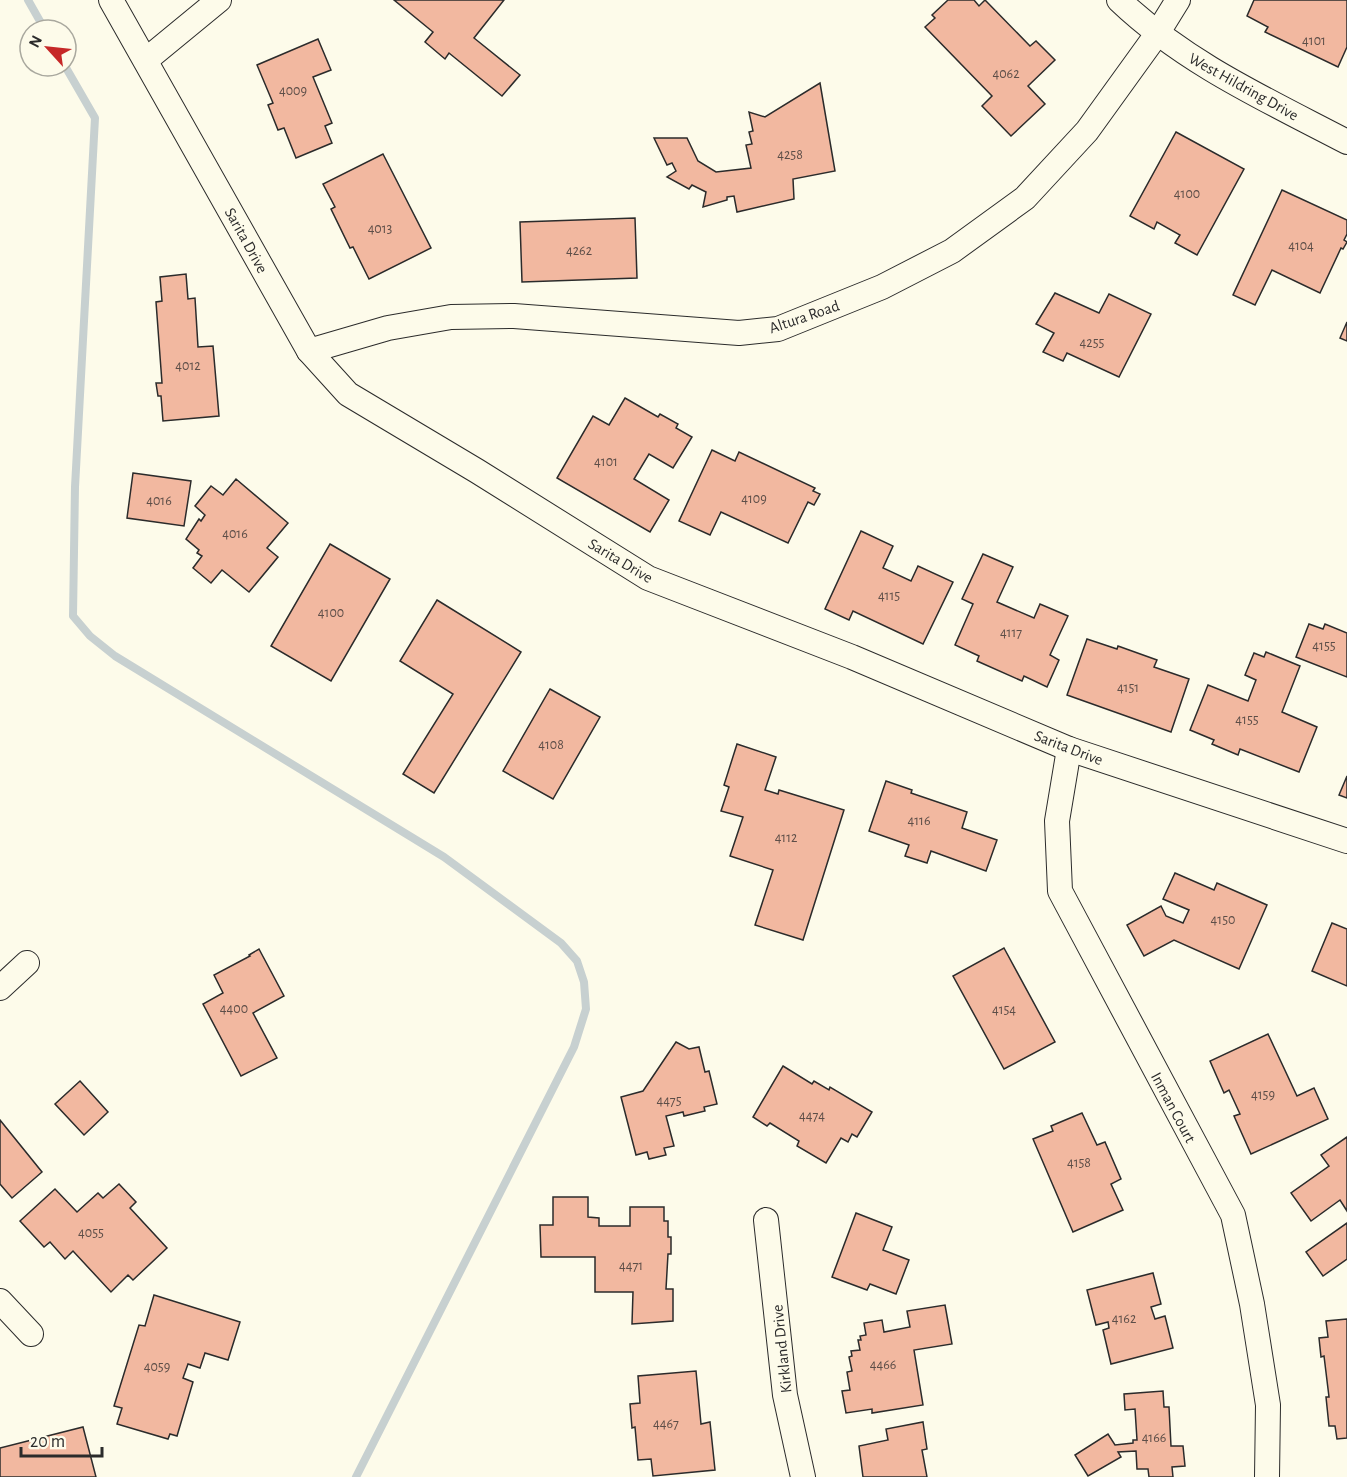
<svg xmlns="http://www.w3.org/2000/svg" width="1347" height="1477" font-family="'Alegreya Sans',sans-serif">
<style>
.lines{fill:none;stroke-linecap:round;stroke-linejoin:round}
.stream{stroke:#c7d0d0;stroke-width:8}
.building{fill:#f2b8a0;stroke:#2b2b2b;stroke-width:1.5}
.minor-casing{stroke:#2b2b2b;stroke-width:26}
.minor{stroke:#fdfbea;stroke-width:24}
.labels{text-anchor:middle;stroke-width:4.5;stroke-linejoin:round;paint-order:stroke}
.number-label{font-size:14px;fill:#5d4e48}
.street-label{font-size:16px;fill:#2b2b2b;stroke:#fdfbea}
</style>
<rect width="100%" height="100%" fill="#fdfbea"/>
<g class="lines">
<g class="stream">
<polyline points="28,0 45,30"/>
<polyline points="65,66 95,118 75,487 73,616 90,636 115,656 444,857 561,943 577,961 584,982 586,1009 574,1047 356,1477"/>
</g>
</g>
<g class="building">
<polygon points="394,0 504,0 474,38 520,75 502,96 449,53 445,59 425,42 433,32"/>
<polygon points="948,0 974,0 979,6 985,0 1030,46 1036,41 1055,60 1028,86 1045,104 1011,136 982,106 992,96 925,27 935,18 932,15"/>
<polygon points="1254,0 1347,0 1347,47 1338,67 1265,32 1268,27 1247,16"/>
<polygon points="318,39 331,70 313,77 332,123 325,126 332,143 296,158 284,128 278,130 268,105 273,103 257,65"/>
<polygon points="820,83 835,171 793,179 794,199 737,212 734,196 727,197 727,200 703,207 706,192 692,185 689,189 667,177 676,171 672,163 667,165 654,138 687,138 698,161 716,172 751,168 746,145 752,144 749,132 753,131 749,112 765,117"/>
<polygon points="1176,132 1244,169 1197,255 1175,243 1180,235 1157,222 1154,229 1130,216"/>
<polygon points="383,154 431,248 369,279 353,247 350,248 331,209 335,207 323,184"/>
<polygon points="1282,190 1347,220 1347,234 1344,240 1347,242 1343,249 1341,248 1320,293 1272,270 1255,305 1233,295"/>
<polygon points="635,218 637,278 522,282 520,222"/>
<polygon points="186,274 188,299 195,298 198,347 213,346 219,416 163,421 161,396 158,396 156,383 162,383 156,302 162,301 160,277"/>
<polygon points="1055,293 1099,313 1109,294 1151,314 1119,377 1067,353 1063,361 1043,352 1054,333 1036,324"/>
<polygon points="1347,322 1347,341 1340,338"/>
<polygon points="625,398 658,417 660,414 678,424 676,428 692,437 673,468 649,454 634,479 669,500 650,532 557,478 593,416 609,425"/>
<polygon points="712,450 735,461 739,452 815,488 813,491 820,494 814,505 808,502 788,543 721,512 710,535 679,521"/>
<polygon points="133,473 191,481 184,526 127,518"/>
<polygon points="236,479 288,523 267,548 278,557 249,592 222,570 211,583 193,568 202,556 197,553 199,550 186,539 199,519 201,521 205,515 195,506 211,486 223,495"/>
<polygon points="861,531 893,546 883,568 911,581 918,566 953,582 923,644 853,611 849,620 825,609"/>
<polygon points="330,544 390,579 331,681 271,646"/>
<polygon points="983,554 1013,567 997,602 1034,618 1040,604 1068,616 1050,655 1059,660 1047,687 1024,676 1022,681 977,661 979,656 955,645 973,604 962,599"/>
<polygon points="437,600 521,652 434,793 403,774 453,694 400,661"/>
<polygon points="1309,624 1323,629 1325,624 1347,633 1347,677 1296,657"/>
<polygon points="1087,639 1117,649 1118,646 1157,660 1154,667 1189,679 1171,732 1067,695"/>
<polygon points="1266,652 1300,666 1282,712 1317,727 1299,772 1240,749 1238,755 1212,744 1214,740 1190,730 1208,685 1248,701 1256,680 1245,675 1254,653 1264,657"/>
<polygon points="550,689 600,717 553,799 503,771"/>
<polygon points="737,744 776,757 765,790 778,794 779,790 844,810 803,940 755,925 773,870 730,856 743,817 721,811 729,787 724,785"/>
<polygon points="1347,776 1347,798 1339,795"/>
<polygon points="886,781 912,790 911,793 967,812 962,828 997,840 986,871 931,851 927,863 905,856 909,845 869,831"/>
<polygon points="1175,873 1214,890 1217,883 1267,905 1239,969 1174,940 1144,956 1127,925 1161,906 1166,916 1183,923 1189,910 1163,899"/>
<polygon points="1332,923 1347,929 1347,986 1312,971"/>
<polygon points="1004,948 1055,1042 1004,1069 953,976"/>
<polygon points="259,949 284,996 253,1013 277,1058 241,1076 203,1004 223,993 214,975 250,956 249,955"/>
<polygon points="1268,1034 1297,1096 1314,1088 1328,1119 1251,1154 1234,1116 1240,1114 1229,1090 1224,1093 1210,1061"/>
<polygon points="676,1042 689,1049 699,1047 705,1072 709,1071 717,1104 704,1107 705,1111 684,1116 683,1112 666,1116 674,1146 664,1148 666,1155 649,1159 647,1152 636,1155 621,1097 643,1091"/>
<polygon points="783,1066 812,1084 814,1081 829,1090 830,1087 872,1112 857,1137 852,1134 848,1142 841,1138 826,1163 797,1146 799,1141 770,1123 767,1126 753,1117"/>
<polygon points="80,1081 108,1112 84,1135 55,1104"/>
<polygon points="1082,1113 1097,1145 1105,1142 1121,1179 1111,1184 1123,1210 1073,1232 1033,1139 1053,1131 1051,1126"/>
<polygon points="0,1120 42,1172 12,1198 0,1184"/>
<polygon points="1347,1137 1347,1211 1340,1200 1311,1221 1291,1193 1329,1166 1321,1155"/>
<polygon points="119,1184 136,1202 130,1208 167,1248 133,1280 128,1275 111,1292 73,1251 65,1259 50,1242 44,1247 20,1221 55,1189 77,1212 98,1193 103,1198"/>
<polygon points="553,1197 588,1197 588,1217 599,1218 599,1226 630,1226 630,1207 664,1207 664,1221 668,1221 668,1237 671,1237 671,1254 668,1254 666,1289 673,1289 673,1321 632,1324 633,1292 595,1292 595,1257 541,1257 540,1225 553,1225"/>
<polygon points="856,1213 892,1227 883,1250 909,1260 896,1294 870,1284 867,1290 832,1277"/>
<polygon points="1347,1223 1347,1259 1323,1276 1306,1252"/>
<polygon points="1153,1273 1161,1304 1151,1307 1155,1319 1165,1316 1173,1348 1111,1364 1103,1330 1109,1328 1108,1322 1096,1325 1087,1290"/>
<polygon points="154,1295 240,1322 228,1360 205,1353 200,1368 188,1364 183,1378 193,1382 177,1436 170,1434 168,1439 117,1424 122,1408 114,1406 139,1325 145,1326"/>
<polygon points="945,1305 952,1344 914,1350 923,1405 872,1413 872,1409 846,1413 842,1391 850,1390 847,1372 852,1371 849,1357 852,1356 851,1351 860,1350 858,1340 861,1340 860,1336 866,1335 864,1323 882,1320 884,1332 910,1327 907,1311"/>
<polygon points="1347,1319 1347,1438 1337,1439 1335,1426 1329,1426 1326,1397 1329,1397 1324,1356 1321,1357 1319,1338 1328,1337 1326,1321"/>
<polygon points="696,1371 701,1424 710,1422 715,1470 653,1476 651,1459 638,1460 635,1427 632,1428 630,1404 640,1403 638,1376"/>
<polygon points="1163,1391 1164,1407 1169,1407 1171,1446 1183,1446 1185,1466 1172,1467 1173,1477 1149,1477 1148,1469 1137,1469 1136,1451 1118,1452 1121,1457 1088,1476 1075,1455 1108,1434 1115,1445 1133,1443 1133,1440 1137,1440 1135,1409 1125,1410 1124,1394"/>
<polygon points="923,1422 927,1449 922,1450 927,1477 863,1477 859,1446 888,1440 886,1429"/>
<polygon points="83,1427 96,1477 0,1477 0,1448"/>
</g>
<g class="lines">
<defs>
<g id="minor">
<polyline points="111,0 309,351 348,394 477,471 648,578 852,657 1069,749 1347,841"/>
<path d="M 1119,0 C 1185,63 1267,100 1347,142"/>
<polyline points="146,60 219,0"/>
<polyline points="309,351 388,328 451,317 514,316 739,333 778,329 882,287 952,251 1025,198 1087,131 1157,34 1178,0"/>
<polyline points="1069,749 1057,821 1060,891 1233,1215 1252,1304 1268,1405 1267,1477"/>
<polyline points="0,988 27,963"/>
<polyline points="766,1220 785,1395 803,1477"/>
<polyline points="0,1301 31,1334"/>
</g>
</defs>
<use href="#minor" class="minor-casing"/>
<use href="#minor" class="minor"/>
</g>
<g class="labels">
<g class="number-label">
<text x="1314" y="45">4101</text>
<text x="1006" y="78">4062</text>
<text x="293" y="95">4009</text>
<text x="790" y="159">4258</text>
<text x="1187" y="198">4100</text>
<text x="380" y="233">4013</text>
<text x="1301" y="250">4104</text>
<text x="579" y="255">4262</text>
<text x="1092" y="347">4255</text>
<text x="188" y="370">4012</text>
<text x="606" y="466">4101</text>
<text x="754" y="503">4109</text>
<text x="159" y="505">4016</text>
<text x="235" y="538">4016</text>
<text x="889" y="600">4115</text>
<text x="331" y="617">4100</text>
<text x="1011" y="637">4117</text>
<text x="1324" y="650">4155</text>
<text x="1128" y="692">4151</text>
<text x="1247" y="724">4155</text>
<text x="551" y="749">4108</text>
<text x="919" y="825">4116</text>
<text x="786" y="842">4112</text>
<text x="1223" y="924">4150</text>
<text x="234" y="1013">4400</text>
<text x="1004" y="1014">4154</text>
<text x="1263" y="1099">4159</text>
<text x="669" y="1105">4475</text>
<text x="812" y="1120">4474</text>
<text x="1079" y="1167">4158</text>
<text x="91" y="1237">4055</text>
<text x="631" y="1270">4471</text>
<text x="1124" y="1323">4162</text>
<text x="883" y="1369">4466</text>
<text x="157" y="1371">4059</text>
<text x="666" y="1428">4467</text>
<text x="1154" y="1442">4166</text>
</g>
<g class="street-label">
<text transform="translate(1244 86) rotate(29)" y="6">West Hildring Drive</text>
<text transform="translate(247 240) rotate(61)" y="6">Sarita Drive</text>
<text transform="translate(804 316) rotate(-19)" y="6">Altura Road</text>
<text transform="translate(621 560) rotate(31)" y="6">Sarita Drive</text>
<text transform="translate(1069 747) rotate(21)" y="6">Sarita Drive</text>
<text transform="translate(1174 1107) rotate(62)" y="6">Inman Court</text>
<text transform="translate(781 1349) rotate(-96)" y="6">Kirkland Drive</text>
</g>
</g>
<g transform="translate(48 48) rotate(297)"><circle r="28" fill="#fdfbea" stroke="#a9a89e" stroke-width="1.5"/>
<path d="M0-4.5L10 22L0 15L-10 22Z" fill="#c62828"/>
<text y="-9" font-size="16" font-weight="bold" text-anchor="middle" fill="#2b2b2b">N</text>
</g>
<path d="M21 1447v9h81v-9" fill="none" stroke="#2b2b2b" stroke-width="3"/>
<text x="30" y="1447" font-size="18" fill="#2b2b2b" stroke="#fdfbea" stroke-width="4.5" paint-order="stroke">20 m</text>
</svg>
